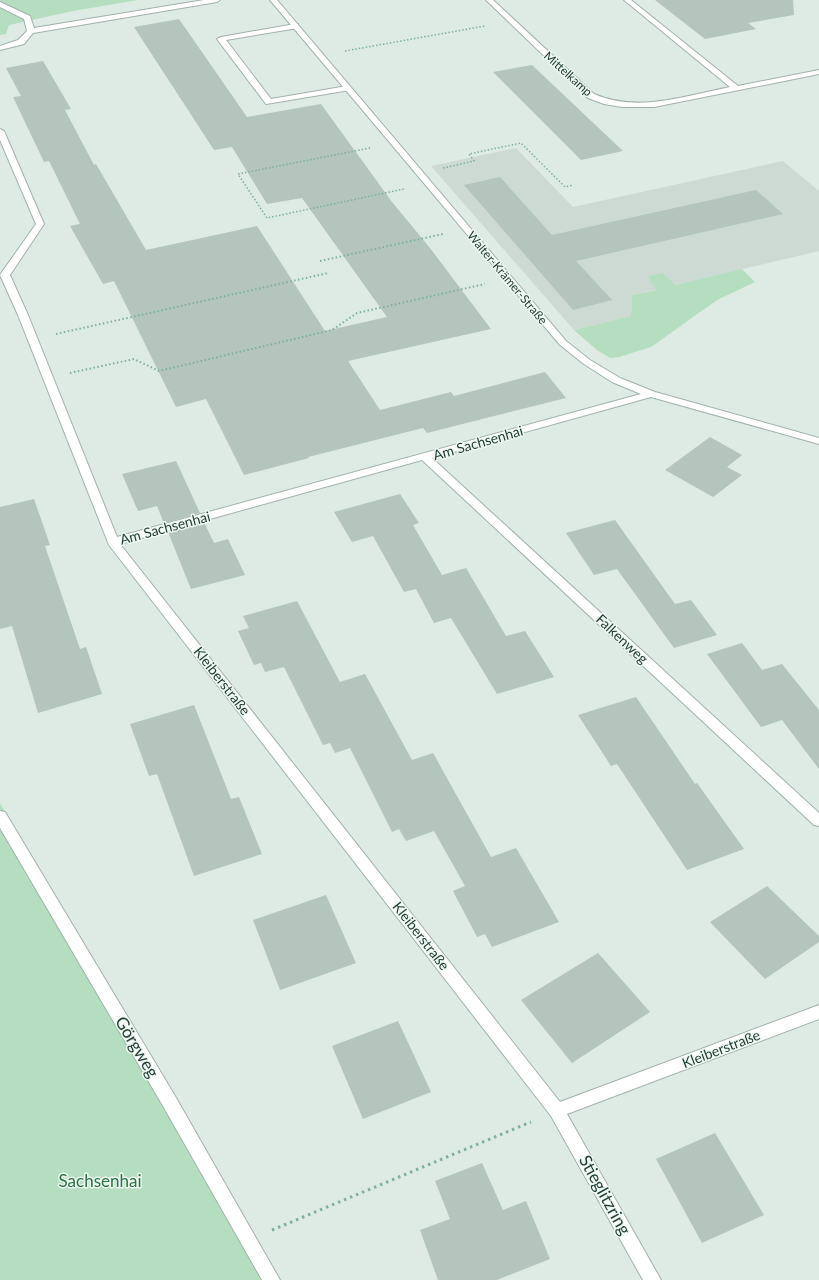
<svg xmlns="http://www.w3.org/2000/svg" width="819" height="1280" font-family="Lato,sans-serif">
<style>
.built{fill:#ccdad3}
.green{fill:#b5ddbf}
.building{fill:#b3c5bd}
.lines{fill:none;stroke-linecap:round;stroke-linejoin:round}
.service-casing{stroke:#a1b2ab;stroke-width:2}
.minor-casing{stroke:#a1b2ab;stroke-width:2}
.path-far2{stroke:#7db09e;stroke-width:1.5;stroke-dasharray:1.5 2;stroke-linecap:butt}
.path-far1{stroke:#7db09e;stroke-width:2;stroke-dasharray:1.5 2.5;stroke-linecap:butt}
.path{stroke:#7db09e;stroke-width:3;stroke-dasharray:2.5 4;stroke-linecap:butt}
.service{fill:#fff;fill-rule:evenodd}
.minor{fill:#fff;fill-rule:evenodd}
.labels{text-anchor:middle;stroke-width:3;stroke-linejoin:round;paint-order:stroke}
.far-street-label{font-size:12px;fill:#1f3b32;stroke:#eef7f2}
.street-label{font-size:14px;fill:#1f3b32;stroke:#eef7f2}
.near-street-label{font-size:17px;fill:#1f3b32;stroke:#eef7f2}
.near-park-label{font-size:17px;fill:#277342;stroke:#eef7f2}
</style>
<rect width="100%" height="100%" fill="#deeae4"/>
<polygon class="built" points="516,148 573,207 783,161 819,191 819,251 632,295 631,316 574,330 431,166"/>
<g class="green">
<polygon points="0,0 138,0 73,11 9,25 6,34 0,35"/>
<polygon points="742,269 755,282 717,300 651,347 619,357 610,358 597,350 574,330 631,316 632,295 656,290 648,276 663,273 675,285"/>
<polygon points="0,803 271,1280 0,1280"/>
</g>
<g class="building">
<polygon points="655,0 793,0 794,15 748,23 756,29 705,39"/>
<polygon points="179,19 247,117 321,104 392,202 430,248 491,329 348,361 380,410 451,392 454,396 545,372 566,398 427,433 423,428 308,457 309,458 244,475 206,399 176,407 114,281 103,284 70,226 80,224 49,161 44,162 13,97 21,96 6,68 43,61 71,109 65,110 94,165 96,164 146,250 257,226 325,331 387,317 302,198 267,204 232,147 214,150 134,27"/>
<polygon points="532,65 623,151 581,160 493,72"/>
<polygon points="500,177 552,235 756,190 783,214 576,261 612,300 573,310 464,185"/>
<polygon points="710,437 742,455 727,467 742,475 713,497 665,470"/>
<polygon points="176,461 200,513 164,523 157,506 138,511 122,474"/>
<polygon points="400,494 419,523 413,525 442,575 466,568 506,636 525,631 554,677 497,694 451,618 434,623 416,589 404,592 373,536 352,542 334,512"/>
<polygon points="34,499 50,545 45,546 80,649 86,647 102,694 38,713 12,626 0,629 0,507"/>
<polygon points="615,520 675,604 691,600 717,635 674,648 617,569 594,575 566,533"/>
<polygon points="204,522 214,543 228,539 245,575 191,589 168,532"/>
<polygon points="297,601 340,682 365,674 412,760 433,753 491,857 516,848 559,922 492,947 485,934 477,937 453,891 465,886 434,831 406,841 399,829 392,832 350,748 335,753 330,743 323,745 284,667 265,672 261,663 254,665 238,631 249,628 243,616"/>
<polygon points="742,643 762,670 782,664 819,710 819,769 782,720 761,727 707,654"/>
<polygon points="636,697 695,784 697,783 744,849 687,870 617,764 611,766 578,715"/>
<polygon points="194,705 231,799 239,797 262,854 194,876 157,774 149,776 130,724"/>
<polygon points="767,886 819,936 819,942 765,979 710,922"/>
<polygon points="326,895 356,963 280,990 253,920"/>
<polygon points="598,953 650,1012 572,1063 521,1000"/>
<polygon points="398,1021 431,1092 363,1119 332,1046"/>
<polygon points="715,1133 764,1215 702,1243 656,1159"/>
<polygon points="482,1163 503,1210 526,1201 550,1259 497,1280 438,1280 420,1230 450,1219 435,1181"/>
</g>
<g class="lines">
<defs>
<polygon id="service" points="295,24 298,24 298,28 226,40 271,99 347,86 351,88 350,90 266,104 217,39 221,37"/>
<g id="minor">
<polygon points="204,0 220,0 217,2 33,33 24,44 0,50 0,46 18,40 27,31 24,19 0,7 0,2 30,16 34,28"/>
<polygon points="270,0 277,0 566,341 590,360 620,378 655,392 819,438 819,444 651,397 432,458 819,813 819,826 814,825 422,460 120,544 560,1102 819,1005 819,1019 567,1114 661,1280 643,1280 551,1116 109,545 18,315 0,275 36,224 0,140 0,129 4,131 44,224 10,275 28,315 117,537 641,394 612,382 584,364 560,345"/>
<path d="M 486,0 L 493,0 L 594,94 C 638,113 685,96 730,87 L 624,0 L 631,0 L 738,86 L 819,70 L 819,74 L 654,107 L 622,107 L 604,104 L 588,98 Z"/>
<polygon points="0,811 5,812 175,1096 280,1280 262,1280 163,1106 0,828"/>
</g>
</defs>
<use href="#service" class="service-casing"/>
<use href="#minor" class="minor-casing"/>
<g class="path-far2">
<polyline points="345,51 485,26"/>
<polyline points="370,148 238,174 267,218 404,189"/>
<polyline points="443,168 474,161 469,154 521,143 565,187 573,185"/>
</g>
<g class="path-far1">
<polyline points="320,261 443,234"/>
<polyline points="56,334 328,273"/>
<polyline points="70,373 134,359 159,371 332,330 357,313 485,284"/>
</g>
<polyline class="path" points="272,1230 531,1122"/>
<use href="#service" class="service"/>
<use href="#minor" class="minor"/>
</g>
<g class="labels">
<g class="far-street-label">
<text transform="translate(568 74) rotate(42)" y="4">Mittelkamp</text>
<text transform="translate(507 278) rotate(50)" y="4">Walter-Krämer-Straße</text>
</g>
<g class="street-label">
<text transform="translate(478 443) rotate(-16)" y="5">Am Sachsenhai</text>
<text transform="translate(165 528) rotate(-15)" y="5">Am Sachsenhai</text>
<text transform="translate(622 639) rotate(43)" y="5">Falkenweg</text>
<text transform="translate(222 681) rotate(52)" y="5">Kleiberstraße</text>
<text transform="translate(421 936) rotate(52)" y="5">Kleiberstraße</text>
<text transform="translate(721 1049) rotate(-21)" y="5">Kleiberstraße</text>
</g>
<g class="near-street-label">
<text transform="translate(137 1047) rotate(59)" y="6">Görgweg</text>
<text transform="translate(605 1195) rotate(61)" y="6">Stieglitzring</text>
</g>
<g class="near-park-label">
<text x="100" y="1187">Sachsenhai</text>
</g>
</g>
</svg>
